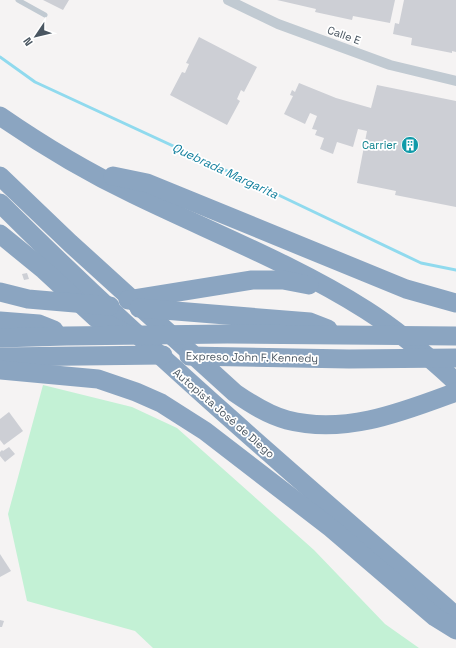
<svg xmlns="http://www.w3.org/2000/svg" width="456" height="648" font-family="'Space Grotesk',sans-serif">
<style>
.green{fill:#c3f1d5}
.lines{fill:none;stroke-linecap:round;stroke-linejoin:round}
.stream{stroke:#90daee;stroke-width:3}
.building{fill:#cdcfd5}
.lane{stroke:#c1cad2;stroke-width:5}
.street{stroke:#c1cad2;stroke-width:10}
.highway{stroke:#8ba5c1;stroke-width:19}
.labels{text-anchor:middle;stroke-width:3.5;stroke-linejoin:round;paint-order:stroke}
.street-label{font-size:11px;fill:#4a5661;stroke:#fff}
.culture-label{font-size:11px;fill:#0d838f;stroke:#fff;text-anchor:end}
.water-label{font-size:12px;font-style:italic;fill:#0c7c9b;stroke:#fff}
</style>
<rect width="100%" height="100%" fill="#f5f3f3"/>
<polygon class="green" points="43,385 132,407 177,428 314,550 385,624 419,648 153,648 135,631 27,601 8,514"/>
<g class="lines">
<polyline class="stream" points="0,57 35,82 268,190 421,263 456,270"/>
</g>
<g class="building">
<polygon points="43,0 69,0 63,10"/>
<polygon points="277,0 395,0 390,23 353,16 352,20 315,12 316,9"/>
<polygon points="404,0 456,0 456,52 452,51 452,53 411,45 412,38 393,34 395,23 399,24"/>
<polygon points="199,37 257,67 244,92 241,90 237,99 240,101 227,125 170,95 182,72 185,73 189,64 186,63"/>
<polygon points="299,83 336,98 371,108 377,85 456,101 456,207 395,195 396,191 357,183 367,131 358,129 353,147 337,142 333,154 320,149 324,138 315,135 317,130 312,129 317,116 310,113 305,124 284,114 293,96 290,95 292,90 295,92"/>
<polygon points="27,273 29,279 24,280 22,274"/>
<polygon points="9,412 23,431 4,445 0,440 0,419"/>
<polygon points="9,447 15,454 5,462 0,456 0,452 2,450 3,451"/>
<polygon points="0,554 11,571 0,577"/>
<polygon points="0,620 4,621 2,627 0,627"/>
</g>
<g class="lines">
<polyline class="lane" points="18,0 45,15"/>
<polyline class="street" points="228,0 278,24 390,65 456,81"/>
<g class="highway">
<path d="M 0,116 C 42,145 87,172 133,194 C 211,232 293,264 366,310 C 399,331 428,356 456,382"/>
<path d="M 0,176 L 70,243 L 235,393 C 251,404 268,415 287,420 C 345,435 402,412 456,392"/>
<polyline points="113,176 147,183 406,289 456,303"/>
<path d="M 0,203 C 145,348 301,481 456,616"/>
<polyline points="0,234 44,270 96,318 125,333"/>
<polyline points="0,292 28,299 110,306"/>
<polyline points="128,300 252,280 283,280 309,285"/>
<polyline points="139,308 310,322 328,329"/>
<polyline points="0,321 39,324 54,330"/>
<polyline points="0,338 66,336 227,334 456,336"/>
<polyline points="189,356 349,359 456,358"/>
<polyline points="0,357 163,355"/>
<polyline points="0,370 98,379 136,392 161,403 205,431 331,528 435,617 456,630"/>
</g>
</g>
<defs>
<symbol id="building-disc" viewBox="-11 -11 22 22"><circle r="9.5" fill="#0f9aa8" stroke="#fff"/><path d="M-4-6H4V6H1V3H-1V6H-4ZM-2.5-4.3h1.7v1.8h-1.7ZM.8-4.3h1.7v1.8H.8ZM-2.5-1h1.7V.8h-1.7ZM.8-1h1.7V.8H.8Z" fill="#fff"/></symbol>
</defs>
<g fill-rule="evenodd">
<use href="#building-disc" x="400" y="135" width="20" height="20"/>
</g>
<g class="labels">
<g class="street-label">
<text transform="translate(344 35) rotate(20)" y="4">Calle E</text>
<text transform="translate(252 357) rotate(1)" y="4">Expreso John F. Kennedy</text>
<text transform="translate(224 413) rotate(41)" y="4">Autopista José de Diego</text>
</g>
<g class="culture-label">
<text x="397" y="149">Carrier</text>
</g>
<g class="water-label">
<text transform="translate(225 171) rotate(25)" y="4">Quebrada Margarita</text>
</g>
</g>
<g transform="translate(36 36) rotate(235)" stroke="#ffffff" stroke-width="3" paint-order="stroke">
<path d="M0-3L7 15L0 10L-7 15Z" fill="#4a5661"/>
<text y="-6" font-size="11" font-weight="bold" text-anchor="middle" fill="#4a5661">N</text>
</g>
</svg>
